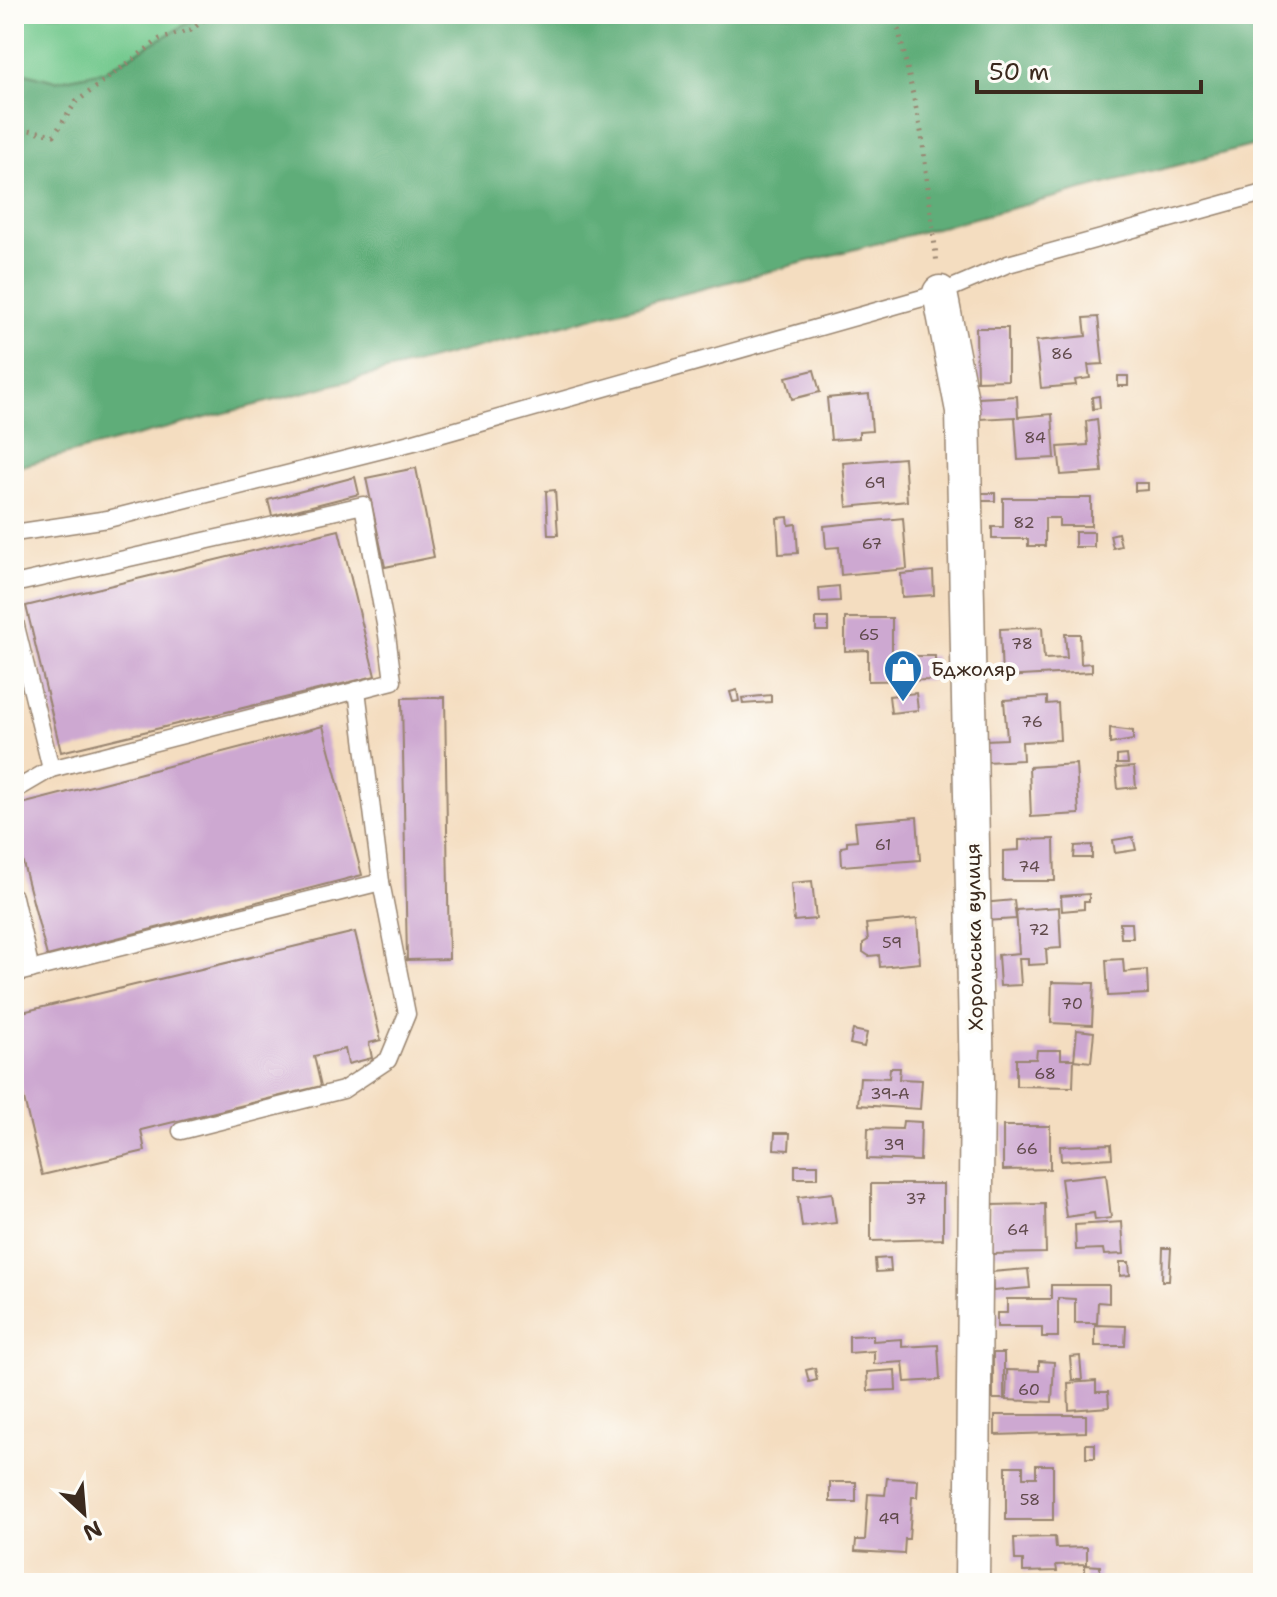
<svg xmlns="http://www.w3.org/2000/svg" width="1277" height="1597" font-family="'Shantell Sans',sans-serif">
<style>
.green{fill:#73c98e;stroke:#577a56;stroke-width:2}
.forest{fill:#5ead79;stroke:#4c6c4c;stroke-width:2}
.building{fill:#cda8d1}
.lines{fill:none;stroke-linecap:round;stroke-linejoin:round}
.lane-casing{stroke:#98846f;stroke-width:19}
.street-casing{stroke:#98846f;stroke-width:37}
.path{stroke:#98846f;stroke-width:5;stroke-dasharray:2 6;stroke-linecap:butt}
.lane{stroke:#fff;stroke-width:16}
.street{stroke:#fff;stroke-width:34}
.labels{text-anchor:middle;stroke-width:8;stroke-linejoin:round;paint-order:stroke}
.number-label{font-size:16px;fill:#604a4b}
.poi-label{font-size:20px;fill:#3b2a1e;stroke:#fdfcf7;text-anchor:start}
.street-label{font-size:20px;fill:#3b2a1e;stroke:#fdfcf7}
</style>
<rect width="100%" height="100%" fill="#fdfcf7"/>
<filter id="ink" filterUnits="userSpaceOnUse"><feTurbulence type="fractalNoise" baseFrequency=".0125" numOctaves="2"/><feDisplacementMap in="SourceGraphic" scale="16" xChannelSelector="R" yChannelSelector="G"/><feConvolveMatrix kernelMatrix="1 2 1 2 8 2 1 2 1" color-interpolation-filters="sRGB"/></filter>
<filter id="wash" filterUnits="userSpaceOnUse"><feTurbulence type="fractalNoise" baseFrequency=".006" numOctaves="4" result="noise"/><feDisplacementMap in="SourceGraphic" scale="32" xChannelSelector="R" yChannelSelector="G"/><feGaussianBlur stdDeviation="1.8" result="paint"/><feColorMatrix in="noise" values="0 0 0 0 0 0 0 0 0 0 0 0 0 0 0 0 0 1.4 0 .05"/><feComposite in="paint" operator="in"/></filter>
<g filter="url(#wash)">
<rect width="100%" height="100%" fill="#f4ddc0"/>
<polygon class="green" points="14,14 204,14 104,71 55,81 14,70"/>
<polygon class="forest" points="204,14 1263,14 1263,143 14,468 14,70 55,81 104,71"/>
<g id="blocks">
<g class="building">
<polygon points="1098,317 1103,364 1088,365 1090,378 1075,380 1076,385 1041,388 1036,341 1086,336 1084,318"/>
<polygon points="976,328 1008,328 1008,380 977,381"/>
<polygon points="814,370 820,392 792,399 786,377"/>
<rect x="1118" y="376" width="10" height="10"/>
<polygon points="869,394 872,431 859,432 859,438 831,440 827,398"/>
<polygon points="1017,396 1018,417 1052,414 1055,458 1018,460 1015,417 980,419 978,398"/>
<polygon points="1099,396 1100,408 1093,409 1092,397"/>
<polygon points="1097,419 1102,472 1061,475 1058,447 1088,445 1086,421"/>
<polygon points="904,458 907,501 847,507 843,463"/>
<polygon points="416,468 434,557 385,567 366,478"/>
<polygon points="355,477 359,494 272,516 268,500"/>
<polygon points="1135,483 1148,483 1148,490 1135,491"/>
<polygon points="555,490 558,535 548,535 546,491"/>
<rect x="982" y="493" width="13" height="8"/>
<polygon points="1003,498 1091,498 1091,526 1059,526 1059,518 1045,518 1045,546 1028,546 1028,539 992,539 992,527 1003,527"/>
<polygon points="788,517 789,525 796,524 798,553 779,554 777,518"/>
<polygon points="903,518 907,569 841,575 839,547 826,548 824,526"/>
<polygon points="339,530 375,676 61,752 26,606"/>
<rect x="1075" y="532" width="19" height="15"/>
<polygon points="1118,533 1121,546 1113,548 1110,535"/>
<polygon points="933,571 934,595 902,597 901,574"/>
<polygon points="839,586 840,601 820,602 819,588"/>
<rect x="816" y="618" width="12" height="13"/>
<polygon points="845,618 892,618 892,656 935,656 935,680 868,681 868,650 845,651"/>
<polygon points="1042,627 1044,659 1067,658 1065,634 1080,634 1081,664 1092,663 1092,672 1002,677 1000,629"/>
<polygon points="737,690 739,701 733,702 730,692"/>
<polygon points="916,693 918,710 891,713 889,696"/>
<polygon points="771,695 771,702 743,704 742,698"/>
<polygon points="445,697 449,959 407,960 402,698"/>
<polygon points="1047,697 1047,704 1058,703 1060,740 1022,742 1023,760 986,762 985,740 1007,739 1004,700"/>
<polygon points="323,726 362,875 47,956 14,828 14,806"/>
<polygon points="1110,728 1133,731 1133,740 1110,744"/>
<polygon points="1127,755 1128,764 1117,764 1117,756"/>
<polygon points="1076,764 1079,814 1031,817 1029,767"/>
<polygon points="1134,767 1136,787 1118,789 1116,768"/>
<polygon points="917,817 920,860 842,866 841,847 847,846 847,841 857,840 855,822"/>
<polygon points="1133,837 1136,850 1115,853 1113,840"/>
<polygon points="1054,839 1055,881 1003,881 1003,851 1019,850 1019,840"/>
<polygon points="1092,845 1092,858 1074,858 1075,846"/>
<polygon points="812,881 816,919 794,921 791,883"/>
<polygon points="1089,894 1089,902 1084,902 1084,909 1062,911 1061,896"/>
<polygon points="1014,900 1016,919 984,921 982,903"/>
<polygon points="1059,907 1061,948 1046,949 1047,964 1028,965 1028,958 1019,958 1021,985 1000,986 998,955 1019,953 1016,910"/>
<polygon points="917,919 920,963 880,967 879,955 869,956 863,952 863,943 868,940 866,924"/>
<polygon points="1120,923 1132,923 1133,938 1121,938"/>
<polygon points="355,932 381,1040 369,1043 372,1058 348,1064 345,1049 314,1056 321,1086 141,1130 145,1151 42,1175 14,1057 14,1014"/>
<polygon points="1123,959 1124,972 1147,970 1148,994 1108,996 1106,960"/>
<polygon points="1052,982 1094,983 1092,1025 1051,1023"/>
<polygon points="853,1030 867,1033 864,1047 850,1044"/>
<polygon points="1077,1030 1094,1032 1091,1062 1074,1060"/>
<polygon points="1037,1050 1061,1050 1061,1059 1074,1059 1073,1087 1016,1086 1016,1059 1036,1059"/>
<polygon points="890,1068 900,1068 899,1079 922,1080 920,1109 858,1105 860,1077 889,1078"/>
<polygon points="903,1121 921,1122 920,1161 867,1159 868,1128 902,1129"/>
<polygon points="1003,1126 1050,1126 1050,1169 1003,1170"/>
<polygon points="775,1133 790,1133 789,1150 774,1149"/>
<polygon points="1111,1144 1112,1158 1061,1161 1060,1146"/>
<rect x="795" y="1165" width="23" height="13"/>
<polygon points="1106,1174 1111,1218 1095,1220 1094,1213 1066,1217 1061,1179"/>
<polygon points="871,1184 943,1184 943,1239 871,1241"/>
<polygon points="832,1193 836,1223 802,1227 798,1197"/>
<polygon points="1045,1204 1046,1253 991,1254 990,1205"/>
<polygon points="1122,1222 1124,1254 1104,1255 1103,1249 1076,1250 1075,1225"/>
<polygon points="1163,1248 1171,1248 1169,1281 1162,1281"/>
<polygon points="890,1258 891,1271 876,1272 875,1259"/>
<polygon points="1120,1262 1129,1262 1130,1275 1120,1276"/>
<polygon points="1028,1269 1030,1288 993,1291 992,1272"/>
<polygon points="1051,1285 1109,1285 1109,1303 1098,1302 1097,1323 1075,1323 1075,1299 1058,1298 1058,1337 1042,1337 1042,1327 997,1327 997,1313 1007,1313 1007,1299 1051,1299"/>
<polygon points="1095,1325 1126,1326 1125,1346 1095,1346"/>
<polygon points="873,1335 873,1341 902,1339 902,1347 938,1345 940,1380 905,1382 903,1362 874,1364 874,1351 849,1353 849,1336"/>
<rect x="993" y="1353" width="11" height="46"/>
<polygon points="1080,1356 1082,1380 1072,1380 1070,1357"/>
<polygon points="1039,1361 1054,1362 1052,1402 1006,1400 1007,1370 1039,1371"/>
<polygon points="815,1368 817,1380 809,1382 806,1370"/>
<polygon points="895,1370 896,1390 868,1391 867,1372"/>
<polygon points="1096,1381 1096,1392 1108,1392 1109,1407 1069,1410 1068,1383"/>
<polygon points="995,1415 1086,1415 1086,1432 995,1435"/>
<rect x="1086" y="1444" width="9" height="14"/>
<polygon points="1036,1465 1053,1465 1053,1520 1006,1520 1006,1466 1023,1466 1023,1477 1036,1477"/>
<polygon points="887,1478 918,1480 917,1497 912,1497 909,1539 905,1539 904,1554 855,1551 856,1540 865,1540 868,1494 885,1495"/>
<rect x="830" y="1482" width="26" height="20"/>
<polygon points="1055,1537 1056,1548 1087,1547 1087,1564 1056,1565 1057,1571 1023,1572 1023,1560 1015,1560 1014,1538"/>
<polygon points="1085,1565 1100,1566 1100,1583 1085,1583"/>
</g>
</g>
</g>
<g filter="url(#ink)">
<use href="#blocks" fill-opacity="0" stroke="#98846f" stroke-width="2"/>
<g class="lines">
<defs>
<g id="lane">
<polyline points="14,533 108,519 414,442 940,293 1008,264 1263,193"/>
<polyline points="14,584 363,505 387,635 393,681 51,769 17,789 14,794"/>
<polyline points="14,618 51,769"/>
<polyline points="14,897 31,970"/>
<polyline points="14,974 381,882"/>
<polyline points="181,1131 343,1090 388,1060 407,1014 381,882 357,690"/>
</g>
<polyline id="street" points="940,293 963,411 977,1084 972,1583"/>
</defs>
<use href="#lane" class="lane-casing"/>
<use href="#street" class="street-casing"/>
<g class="path">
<polyline points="893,14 897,22 922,136 937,264"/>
<polyline points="14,127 54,135 76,102 160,39 191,30 211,14"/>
</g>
<use href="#lane" class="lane"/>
<use href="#street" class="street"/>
</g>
</g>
<defs>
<symbol id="shop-pin" viewBox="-11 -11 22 30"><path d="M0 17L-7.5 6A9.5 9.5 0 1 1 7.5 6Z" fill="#1f6fb2" stroke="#fdfcf7"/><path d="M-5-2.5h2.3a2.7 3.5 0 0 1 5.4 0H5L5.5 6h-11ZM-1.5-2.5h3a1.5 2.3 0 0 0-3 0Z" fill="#fff"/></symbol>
</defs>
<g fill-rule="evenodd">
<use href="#shop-pin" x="881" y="647" width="44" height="60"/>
</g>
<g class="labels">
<g class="number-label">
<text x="1062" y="359">86</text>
<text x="1035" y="443">84</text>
<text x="875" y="488">69</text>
<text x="1024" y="528">82</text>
<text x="872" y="549">67</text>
<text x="869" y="640">65</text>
<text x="1022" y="649">78</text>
<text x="1032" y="727">76</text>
<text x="883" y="850">61</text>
<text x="1029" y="872">74</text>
<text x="1039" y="935">72</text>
<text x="892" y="948">59</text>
<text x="1072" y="1009">70</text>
<text x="1045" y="1079">68</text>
<text x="890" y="1099">39-А</text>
<text x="894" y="1150">39</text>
<text x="1027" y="1154">66</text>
<text x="916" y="1204">37</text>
<text x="1018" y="1235">64</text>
<text x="1029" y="1395">60</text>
<text x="1030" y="1505">58</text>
<text x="889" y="1524">49</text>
</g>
<g class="poi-label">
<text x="931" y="676">Бджоляр</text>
</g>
<g class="street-label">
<text transform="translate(974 937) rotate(-91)" y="7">Хорольська вулиця</text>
</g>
</g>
<rect width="1277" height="1597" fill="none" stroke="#fdfcf7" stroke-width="48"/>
<g transform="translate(84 1513) rotate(154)" stroke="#fdfcf7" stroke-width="6" paint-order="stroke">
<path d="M0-6L14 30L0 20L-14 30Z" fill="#3b2a1e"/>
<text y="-12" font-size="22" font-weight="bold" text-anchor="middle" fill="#3b2a1e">N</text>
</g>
<path d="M977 80v12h224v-12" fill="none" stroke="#3b2a1e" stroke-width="4"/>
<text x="989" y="80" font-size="24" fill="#3b2a1e" stroke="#fdfcf7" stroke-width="6" paint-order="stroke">50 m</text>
</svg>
